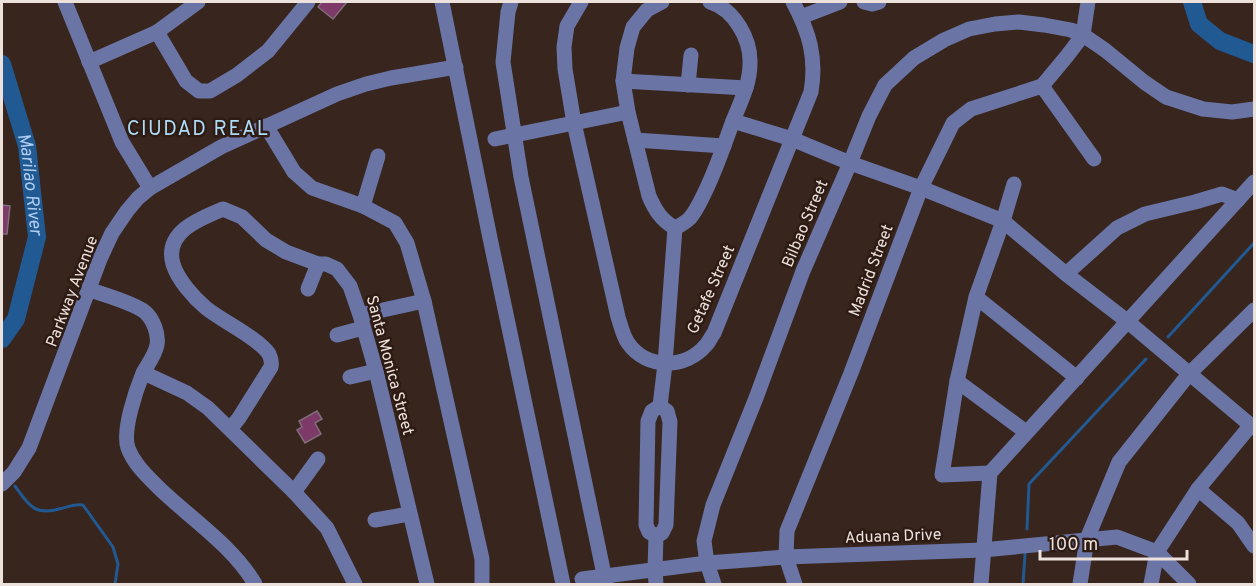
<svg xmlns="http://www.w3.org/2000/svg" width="1256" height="586" font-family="Overpass,sans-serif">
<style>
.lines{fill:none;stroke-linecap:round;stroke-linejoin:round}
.stream{stroke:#215993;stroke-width:3}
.river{stroke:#215993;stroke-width:18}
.building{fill:#7d3a69;stroke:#816d7a;stroke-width:1.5}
.minor{stroke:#6a75a6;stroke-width:15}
.labels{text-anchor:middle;stroke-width:5;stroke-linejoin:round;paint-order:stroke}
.street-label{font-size:16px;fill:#ede1dc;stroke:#2d1b14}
.water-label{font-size:18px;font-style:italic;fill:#b1cef0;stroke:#2d1b14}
.quarter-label{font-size:20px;letter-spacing:1.5px;fill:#aedcf6;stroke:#2d1b14}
</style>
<rect width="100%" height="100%" fill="#37251e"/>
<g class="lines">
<g class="stream">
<polyline points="1168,337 1254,243"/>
<path d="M 15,486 C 28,504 34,516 59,509 C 69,507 72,504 83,505 L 113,547 L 118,564 L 115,584"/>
<polyline points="1027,529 1029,484 1146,359"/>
<polyline points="1023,584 1025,554"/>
</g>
<g class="river">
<polyline points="1192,2 1199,24 1220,41 1254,54"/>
<path id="s1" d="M 2,64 L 27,146 L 37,237 L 16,319 L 2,339"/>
</g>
</g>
<g class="building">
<polygon points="322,2 347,2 333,19 318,7"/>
<polygon points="2,205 10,206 7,234 2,234"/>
<polygon points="317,411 322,419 315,423 321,434 305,443 297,430 302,427 299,421"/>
</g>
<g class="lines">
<g class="minor">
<polyline points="65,2 122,142 150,188"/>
<polyline points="442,2 490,238 563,584"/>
<polyline points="511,2 508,12 503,62 521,177 606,584"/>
<path d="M 581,2 L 567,26 L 564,47 L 565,69 L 574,123 L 618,317 C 621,326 623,336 628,343 C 647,370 686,369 706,345 C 709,342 711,337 714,333 L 811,92 C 817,57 809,32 793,2"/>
<path d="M 662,2 L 647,10 L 633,27 L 627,48 L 623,81 L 628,112 L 649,196 C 655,210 661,220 675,228"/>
<polyline points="864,2 872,4 879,2"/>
<polyline points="801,17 840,2"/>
<polyline points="157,32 186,81 199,91 210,91 237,75 268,51 308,2"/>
<polyline points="89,62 157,32 198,2"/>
<polyline points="623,81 746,88"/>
<polyline points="688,85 691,55"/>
<polyline points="1042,86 1094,159"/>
<polyline points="733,121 792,139 850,163 921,188 1003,221 1066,274 1127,321 1254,428"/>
<polyline points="266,126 294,172 312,188 363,206 395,223 407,243 424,301 482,559 482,584"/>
<polyline points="495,139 628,112"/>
<polyline points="635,140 724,146"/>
<polyline points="363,206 378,156"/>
<path d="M 675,228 C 681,225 686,222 690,218 C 696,211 700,202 704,194 C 716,170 724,145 733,121 C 740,103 750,84 750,64 C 751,39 734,9 710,2"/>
<polyline points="1066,274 1117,228 1145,214 1195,202 1222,194 1238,200"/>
<polyline points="308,289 318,264"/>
<path d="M 90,290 C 103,294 135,304 145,312 C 153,319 159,334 157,345 C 155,355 148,364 143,373 C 136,390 122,431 128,448 C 134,464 147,476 159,488 C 190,518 233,546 255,584"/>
<polyline points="976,297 1077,378"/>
<polyline points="360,315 424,301"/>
<polyline points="337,335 363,328"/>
<polyline points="144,373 187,393 208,408 294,492 327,528 355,584"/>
<polyline points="350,377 376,371"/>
<polyline points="957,381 1026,432"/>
<polyline points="660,406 665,364 675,228"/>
<path d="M 230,429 L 239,418 L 271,367 C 272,362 271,358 269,354 C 258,338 222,321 206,308 C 193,297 178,280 173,264 C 164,232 199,219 223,209 L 242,217 L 266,240 L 286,252 L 318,264 L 326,264 L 337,269 L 350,286 L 360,315 L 376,371 L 427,584"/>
<polyline points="990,473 942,475 957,381 976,297 1003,221 1014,184"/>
<polyline points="2,484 14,472 29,448 100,259 112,233 127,211 138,198 150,188 221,147 337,94 366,84 391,78 456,67"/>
<polyline points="1198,489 1238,523 1254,546"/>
<polyline points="294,492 318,459"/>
<polyline points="375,520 409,514"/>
<polyline points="656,536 649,532 646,525 648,421 652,411 660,406"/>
<polyline points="656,536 662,533 666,525 670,422 667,411 660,406"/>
<polyline points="656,536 655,570 656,584"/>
<polyline points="582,579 707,563 786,557 983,550 1117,537 1157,552 1189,584"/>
<polyline points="714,584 707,563 704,541 713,505 756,398 803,271 850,163 869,116 885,85 914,58 944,40 969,29 995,24 1019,22 1044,25 1071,30 1083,35 1105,50 1144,82 1166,97 1203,109 1232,112 1254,109"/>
<polyline points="795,584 786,557 787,531 851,373 921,188 953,123 971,109 1042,86 1067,56 1083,35 1088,2"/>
<polyline points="981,584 990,473 1254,182"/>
<polyline points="1080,584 1087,539 1119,462 1189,374 1254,310"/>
<polyline points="1151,584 1157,552 1198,489 1251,425"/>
</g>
</g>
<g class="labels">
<g class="street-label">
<text transform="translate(804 223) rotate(-67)" y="6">Bilbao Street</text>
<text transform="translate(870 270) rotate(-69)" y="6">Madrid Street</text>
<text transform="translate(710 289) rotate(-66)" y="6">Getafe Street</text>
<text transform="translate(71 291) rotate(-69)" y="6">Parkway Avenue</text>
<text transform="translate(391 365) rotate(75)" y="6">Santa Monica Street</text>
<text transform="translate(893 535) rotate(-2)" y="6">Aduana Drive</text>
</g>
<g class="water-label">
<text dy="6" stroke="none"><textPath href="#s1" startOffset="124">Marilao River</textPath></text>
</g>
<g class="quarter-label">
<text x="198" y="135">CIUDAD REAL</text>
</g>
</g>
<rect width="1256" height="586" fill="none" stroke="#ede1dc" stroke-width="6"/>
<path d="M1040 550v9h147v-9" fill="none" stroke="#ede1dc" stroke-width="3"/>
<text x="1049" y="550" font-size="18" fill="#ede1dc" stroke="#2d1b14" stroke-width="4.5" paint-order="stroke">100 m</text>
</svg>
